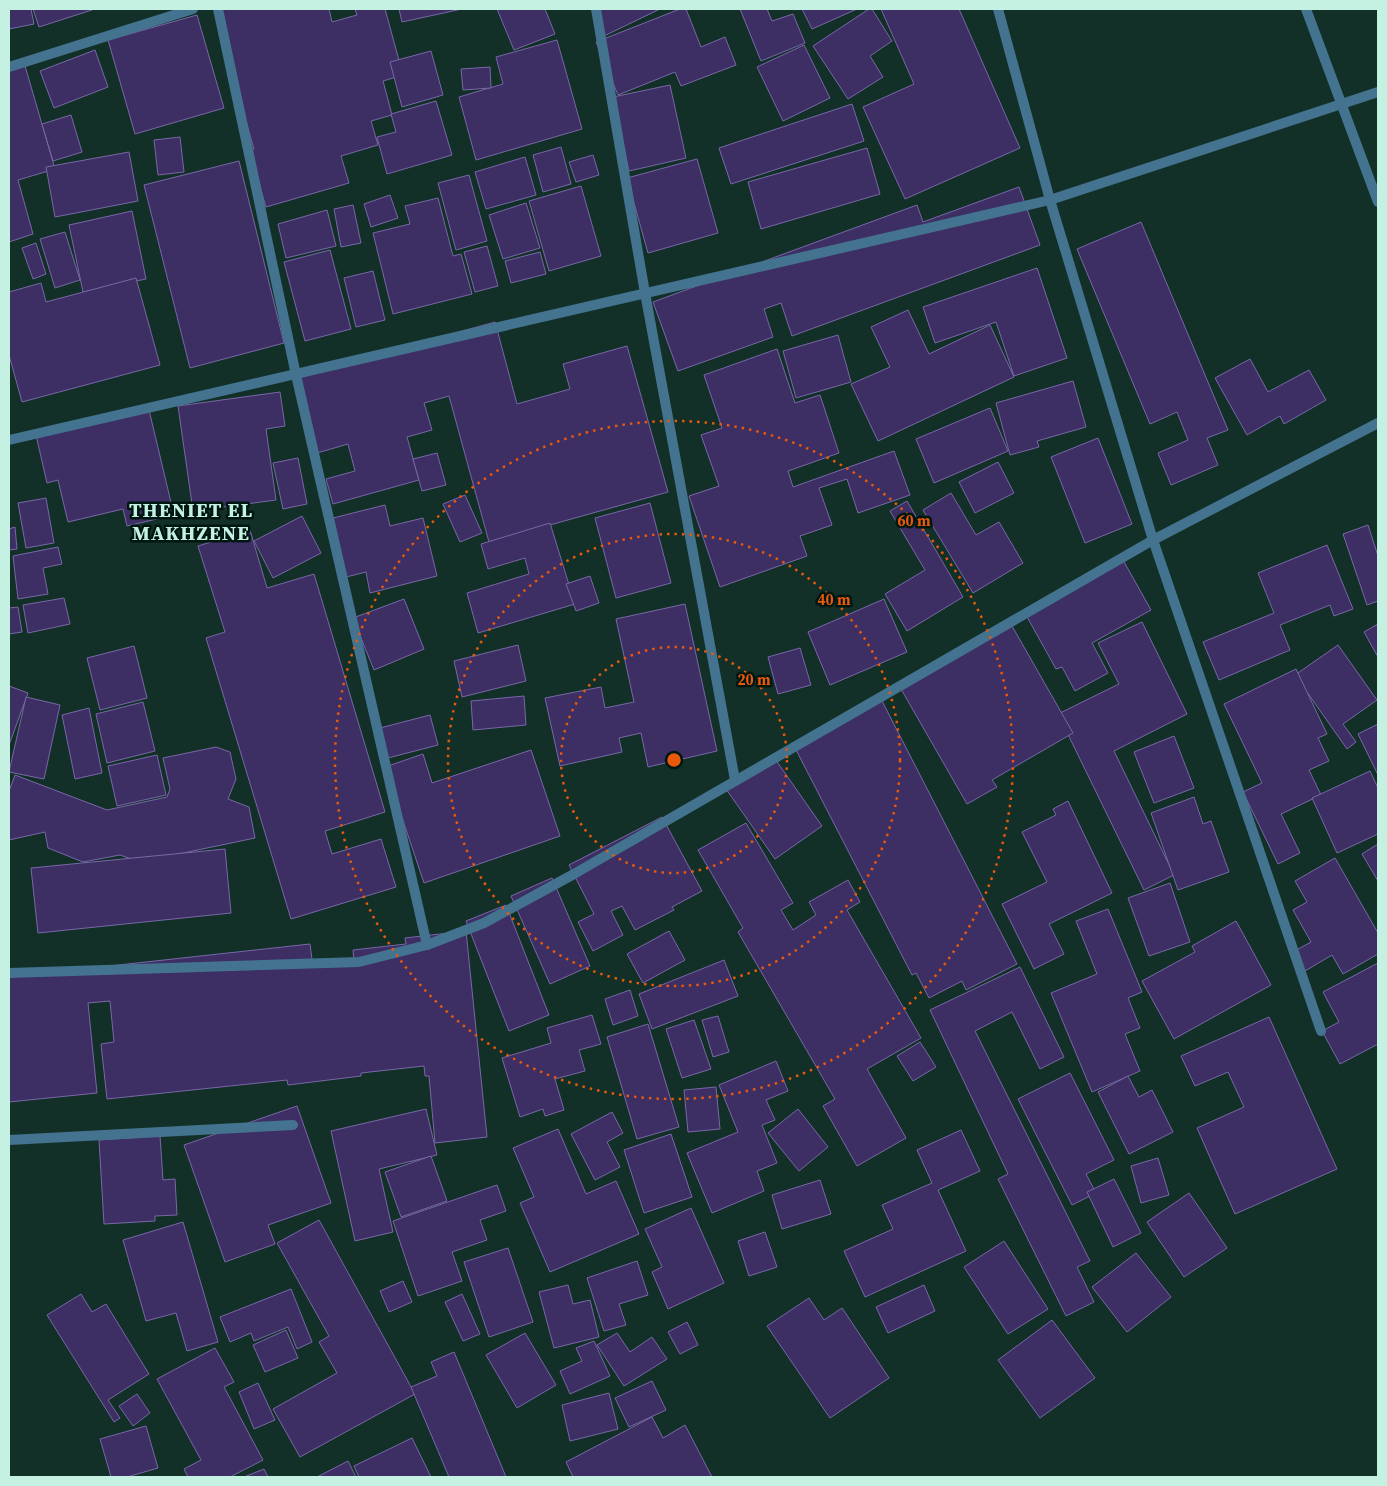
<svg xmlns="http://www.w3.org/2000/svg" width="1387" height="1486" font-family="'Source Serif 4',serif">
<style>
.building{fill:#3d2e63;stroke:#7868a7}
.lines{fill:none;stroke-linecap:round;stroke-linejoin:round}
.minor{stroke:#43738e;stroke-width:10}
.ring{fill:none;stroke:#e8590c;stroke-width:2.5;stroke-dasharray:2.5 5}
.labels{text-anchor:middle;stroke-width:5;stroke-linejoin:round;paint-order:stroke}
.district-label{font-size:20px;font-weight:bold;letter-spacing:1px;fill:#c5f1e3;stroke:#001711}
.centre{fill:#e8590c;stroke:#001711;stroke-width:2.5}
.ring-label{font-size:15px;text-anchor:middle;font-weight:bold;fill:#e8590c;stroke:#001711;stroke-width:5;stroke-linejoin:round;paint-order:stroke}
</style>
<rect width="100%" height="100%" fill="#123028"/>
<g class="building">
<polygon points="9,9 31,9 34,24 9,29"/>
<polygon points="33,9 95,9 39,27"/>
<polygon points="214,9 329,9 332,22 357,15 355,9 385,9 403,75 383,81 392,115 371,121 378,145 341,156 349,183 266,207 249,150 254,149"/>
<polygon points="399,9 462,9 402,22"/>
<polygon points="497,9 545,9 555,34 514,50"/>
<polygon points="591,9 660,9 604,36"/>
<polygon points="680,9 686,9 701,47 725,37 736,65 681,86 675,72 618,95 596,42"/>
<polygon points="740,9 767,9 772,21 793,14 805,43 761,61"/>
<polygon points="802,9 857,9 812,29"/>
<polygon points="869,9 872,9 892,41 870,56 883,77 848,99 813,46"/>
<polygon points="881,9 959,9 1020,148 905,199 863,107 914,84"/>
<polygon points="197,15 224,108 135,134 108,40"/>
<polygon points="557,40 582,129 476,160 459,97 503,84 496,57"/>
<polygon points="804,45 830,98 783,121 757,67"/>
<polygon points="95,50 108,87 54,108 40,71"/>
<polygon points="431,51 443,95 402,107 390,62"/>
<polygon points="23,59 55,169 18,180 33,234 9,242 9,63"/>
<polygon points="490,67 491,88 463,90 461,69"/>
<polygon points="670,85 686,158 629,171 613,97"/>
<polygon points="436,101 452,155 387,174 377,137 396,132 391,114"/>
<polygon points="852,104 864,141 731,184 719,148"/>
<polygon points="71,115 82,152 53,161 42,124"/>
<polygon points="180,137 184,172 158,175 154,140"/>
<polygon points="561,147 571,184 543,192 533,155"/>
<polygon points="867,148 880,194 761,229 748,182"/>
<polygon points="129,152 138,201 55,217 46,167"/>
<polygon points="593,155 599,175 576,182 569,162"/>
<polygon points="525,157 536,195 486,209 475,172"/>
<polygon points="697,159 718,233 648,253 627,178"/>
<polygon points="239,161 284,343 190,368 144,185"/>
<polygon points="469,175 487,241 456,250 438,183"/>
<polygon points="581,186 601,256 549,271 529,201"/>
<polygon points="1019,187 1040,245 792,336 781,303 764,309 773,337 678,371 653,302 917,205 923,222"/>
<polygon points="390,195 398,218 371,227 364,204"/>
<polygon points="438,198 453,256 461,254 472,294 393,314 373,233 410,224 405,206"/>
<polygon points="526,203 540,248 503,259 489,215"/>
<polygon points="353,205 361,243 341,247 334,209"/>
<polygon points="327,210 336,246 286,258 278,224"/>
<polygon points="132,211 146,279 83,292 69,225"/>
<polygon points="1141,222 1228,430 1207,438 1218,465 1171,485 1158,453 1188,440 1177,412 1150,424 1077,249"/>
<polygon points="65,232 80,280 55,288 40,239"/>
<polygon points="36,243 46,274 33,279 22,248"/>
<polygon points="487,246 498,286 475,292 464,252"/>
<polygon points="330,250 351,329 305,341 284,262"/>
<polygon points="540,252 546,274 511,283 505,261"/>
<polygon points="1037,268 1067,358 1014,376 996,322 935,343 923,307"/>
<polygon points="373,271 385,320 356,327 344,278"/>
<polygon points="136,278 160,365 22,402 9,355 9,292 41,283 46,302"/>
<polygon points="908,310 929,354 990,325 1014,377 878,441 851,384 890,367 871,327"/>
<polygon points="495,322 517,404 570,389 563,364 627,346 668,492 489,542 449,396 424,403 432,430 407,437 419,480 333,504 326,479 355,471 348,444 317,453 297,377"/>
<polygon points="838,335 851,382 796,398 783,351"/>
<polygon points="777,349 795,403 820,395 839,453 788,471 793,487 894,451 910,495 858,513 847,479 819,488 832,525 800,536 807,556 720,587 689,496 719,486 701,435 722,428 704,375"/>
<polygon points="1250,359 1268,392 1309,370 1326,400 1284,424 1280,416 1247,435 1215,378"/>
<polygon points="1073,381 1086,427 1037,441 1039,447 1010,455 996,403"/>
<polygon points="280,392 285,426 266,429 276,500 193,511 178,406"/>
<polygon points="990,408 1008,451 934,483 916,439"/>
<polygon points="149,410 174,515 127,526 123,509 68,522 58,480 47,483 36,435"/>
<polygon points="1098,438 1132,524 1085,543 1051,457"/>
<polygon points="437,453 446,485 422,491 413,459"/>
<polygon points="298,458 307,504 283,509 273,463"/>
<polygon points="998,462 1014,493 975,513 959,482"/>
<polygon points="951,493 976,535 999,522 1023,563 973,593 923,510"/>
<polygon points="465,495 482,533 460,542 443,504"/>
<polygon points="46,498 54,543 26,548 18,503"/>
<polygon points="907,501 963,597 907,631 885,594 925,570 890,511"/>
<polygon points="650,503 671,583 616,598 595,518"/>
<polygon points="385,505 390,526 423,518 437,576 370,593 366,572 342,578 329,519"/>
<polygon points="302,516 321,553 273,578 254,541"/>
<polygon points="550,523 575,604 478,633 467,593 529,574 525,558 488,569 481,544"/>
<polygon points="1368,525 1378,556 1378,601 1367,605 1343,534"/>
<polygon points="15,527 17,549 9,550 9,529"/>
<polygon points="250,530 267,588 314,574 385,812 325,831 332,854 381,839 396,887 291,919 206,638 225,632 198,546"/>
<polygon points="1327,545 1353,609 1334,616 1330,605 1280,625 1290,650 1219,680 1203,642 1274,613 1258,573"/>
<polygon points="58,547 62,564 43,568 48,594 18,599 13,556"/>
<polygon points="1123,560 1151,610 1092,643 1108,673 1075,691 1062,667 1056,669 1026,615"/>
<polygon points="590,576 599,603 576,611 566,584"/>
<polygon points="64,598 70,624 28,633 23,605"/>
<polygon points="404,599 424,649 374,670 353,618"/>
<polygon points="884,599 907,652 830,685 808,632"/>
<polygon points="685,604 717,751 648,767 641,733 619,738 622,752 560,766 545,698 601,687 605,708 634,702 616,619"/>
<polygon points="18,607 22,632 9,634 9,608"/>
<polygon points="1142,622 1187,714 1114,751 1174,875 1144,890 1058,714 1119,684 1098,643"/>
<polygon points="1378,624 1378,657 1364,632"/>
<polygon points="1012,626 1073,733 992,780 997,787 967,804 901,689"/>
<polygon points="518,645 526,681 462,697 454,661"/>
<polygon points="1338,645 1377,700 1343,724 1356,742 1347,749 1295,675"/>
<polygon points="134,646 147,698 100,710 87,658"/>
<polygon points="800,648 811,685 778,694 768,657"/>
<polygon points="1296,669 1327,734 1318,738 1329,761 1309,770 1321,795 1281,814 1300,853 1278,864 1243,792 1262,783 1224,704"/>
<polygon points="9,686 28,693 9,745"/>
<polygon points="524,696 526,725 473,730 471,701"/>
<polygon points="26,697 60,705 44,779 9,772"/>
<polygon points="881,699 1017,964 966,990 962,981 929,998 916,973 912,975 793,744"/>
<polygon points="143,702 155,751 107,763 96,714"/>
<polygon points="89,708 102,773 75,779 62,715"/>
<polygon points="430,715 438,745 384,759 376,729"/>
<polygon points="1378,724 1378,775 1358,734"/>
<polygon points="1174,736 1194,788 1154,803 1134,752"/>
<polygon points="216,747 230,752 236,779 228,799 249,807 255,838 140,862 120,855 83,862 48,848 45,832 9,840 9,791 15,775 107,810 167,797 170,789 163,758"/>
<polygon points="531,750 560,836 424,883 385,767 423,754 432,783"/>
<polygon points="157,755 166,795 117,806 108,766"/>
<polygon points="773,756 822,826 775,859 726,789"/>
<polygon points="1370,771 1378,788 1378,834 1337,853 1312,798"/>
<polygon points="1194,797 1203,824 1211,821 1229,872 1178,890 1151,813"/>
<polygon points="1068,801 1112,893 1049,924 1064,954 1034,969 1002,904 1047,882 1022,832 1056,815 1053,809"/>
<polygon points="662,817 702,891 672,907 674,910 635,930 622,906 611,911 623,935 593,951 578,922 594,914 569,865"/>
<polygon points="746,823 793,903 781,910 793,930 816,915 809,902 848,880 860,902 847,910 921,1038 867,1069 906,1138 857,1166 823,1106 835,1099 738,932 743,928 698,850"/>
<polygon points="1378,844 1378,881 1362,854"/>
<polygon points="225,849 231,913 38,933 31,868"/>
<polygon points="1335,858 1378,933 1378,954 1343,974 1332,955 1305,971 1293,952 1311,942 1293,910 1307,902 1295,881"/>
<polygon points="552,878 590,966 550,984 511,896"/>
<polygon points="1170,883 1190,942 1149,956 1128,898"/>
<polygon points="506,905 549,1015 509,1031 466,921"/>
<polygon points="1108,909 1142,992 1128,998 1140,1028 1125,1034 1140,1071 1092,1092 1051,993 1097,974 1076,921"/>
<polygon points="1236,921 1271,985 1174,1039 1142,981 1195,952 1192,946"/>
<polygon points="466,931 487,1137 435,1143 429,1076 425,1076 424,1066 361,1073 361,1076 288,1085 287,1080 107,1099 101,1044 114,1042 110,1001 88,1003 97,1093 9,1102 9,977 310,944 313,967 354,962 353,950 406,944 405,938"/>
<polygon points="669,931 685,960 643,983 627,954"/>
<polygon points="724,960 738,996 652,1029 639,994"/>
<polygon points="1378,963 1378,1044 1340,1064 1322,1031 1339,1022 1323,992"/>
<polygon points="1020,967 1064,1057 1040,1069 1012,1012 975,1031 1090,1261 1077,1267 1094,1302 1066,1316 998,1179 1008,1174 930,1010"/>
<polygon points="630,990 638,1016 613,1025 605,999"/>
<polygon points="592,1015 601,1044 579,1050 585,1071 555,1079 564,1110 545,1116 543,1109 520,1117 502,1058 551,1043 547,1028"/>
<polygon points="718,1016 729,1052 713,1057 702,1020"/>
<polygon points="1269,1017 1337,1169 1235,1214 1197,1128 1244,1107 1228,1072 1195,1086 1181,1056"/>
<polygon points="694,1020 711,1069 682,1078 666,1029"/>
<polygon points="648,1024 679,1127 637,1139 607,1037"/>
<polygon points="920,1042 936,1067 913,1081 897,1056"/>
<polygon points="776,1061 788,1091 766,1100 775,1120 762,1125 777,1163 757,1171 764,1191 712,1213 687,1153 738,1132 719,1085"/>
<polygon points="1070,1073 1114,1160 1086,1174 1096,1193 1072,1205 1018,1099"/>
<polygon points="1128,1076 1139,1097 1152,1090 1173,1132 1129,1154 1098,1092"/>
<polygon points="716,1087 720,1129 688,1132 684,1090"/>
<polygon points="297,1106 331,1203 268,1225 275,1244 225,1262 184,1145"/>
<polygon points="426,1109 437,1155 379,1169 393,1232 355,1241 331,1131"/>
<polygon points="798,1109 828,1147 799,1171 768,1133"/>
<polygon points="612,1112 623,1133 607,1142 620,1167 595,1180 571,1134"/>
<polygon points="558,1129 586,1194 616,1181 639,1234 550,1272 520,1203 534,1197 513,1148"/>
<polygon points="961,1130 980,1171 938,1190 966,1251 865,1297 844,1251 893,1229 882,1205 932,1183 917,1150"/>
<polygon points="671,1134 692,1197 644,1213 624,1150"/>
<polygon points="160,1136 163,1180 175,1179 177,1215 155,1216 155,1221 104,1224 99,1140"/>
<polygon points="431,1156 447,1201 401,1217 385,1172"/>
<polygon points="1158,1158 1169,1195 1141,1203 1131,1166"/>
<polygon points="1114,1179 1141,1233 1113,1247 1087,1192"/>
<polygon points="820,1180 831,1214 782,1229 772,1195"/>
<polygon points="497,1185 506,1211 480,1220 487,1240 452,1252 462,1281 418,1296 393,1221"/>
<polygon points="1189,1193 1227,1248 1184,1277 1147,1222"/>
<polygon points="691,1208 724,1283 668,1309 652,1272 662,1267 645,1229"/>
<polygon points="319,1220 415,1394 300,1457 273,1409 337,1373 319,1342 329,1336 277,1243"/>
<polygon points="183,1222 218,1342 187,1351 176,1313 146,1321 123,1240"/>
<polygon points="765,1232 777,1267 749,1276 738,1241"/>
<polygon points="1004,1241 1048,1309 1008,1334 964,1267"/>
<polygon points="508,1248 533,1322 489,1337 464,1262"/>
<polygon points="1136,1253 1171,1297 1127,1332 1092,1287"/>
<polygon points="637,1261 648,1295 619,1304 626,1325 604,1331 587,1278"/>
<polygon points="403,1281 412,1302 389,1312 380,1291"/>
<polygon points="568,1285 573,1304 590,1300 599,1337 554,1348 539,1292"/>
<polygon points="924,1285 935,1311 888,1333 876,1307"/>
<polygon points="291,1289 312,1342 297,1349 288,1327 254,1341 251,1333 230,1342 220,1317"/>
<polygon points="81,1294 92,1312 106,1304 149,1374 108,1400 120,1418 114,1422 47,1315"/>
<polygon points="462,1294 480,1334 463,1341 445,1302"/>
<polygon points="809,1298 824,1320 842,1308 889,1378 830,1418 767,1326"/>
<polygon points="1052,1320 1095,1378 1040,1418 998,1360"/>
<polygon points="687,1322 698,1345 680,1354 668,1332"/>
<polygon points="286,1330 298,1358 265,1372 253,1345"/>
<polygon points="525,1333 556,1385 517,1408 486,1355"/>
<polygon points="617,1333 630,1352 652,1337 667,1359 624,1386 597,1345"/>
<polygon points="594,1341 610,1376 570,1394 560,1371 582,1361 576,1348"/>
<polygon points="215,1348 234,1382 224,1387 263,1460 230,1477 188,1477 184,1469 201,1460 157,1379"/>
<polygon points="454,1352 506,1477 449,1477 411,1387 437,1376 431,1362"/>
<polygon points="652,1381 666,1410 629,1427 615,1398"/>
<polygon points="258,1383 275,1420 254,1429 239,1392"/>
<polygon points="609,1393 618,1429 570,1441 562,1405"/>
<polygon points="137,1394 150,1413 133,1426 119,1406"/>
<polygon points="652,1417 663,1438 685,1425 712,1477 573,1477 566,1462"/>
<polygon points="146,1426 158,1468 127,1477 111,1477 100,1439"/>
<polygon points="412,1438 431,1477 359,1477 354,1466"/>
<polygon points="348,1461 356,1477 317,1477"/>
<polygon points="264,1469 268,1477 244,1477"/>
</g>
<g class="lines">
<g class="minor">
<polyline points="218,9 296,375 427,945"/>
<polyline points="596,9 645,293 735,780"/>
<polyline points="998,9 1050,200 1153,540 1321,1031"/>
<polyline points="1306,9 1378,202"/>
<polyline points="9,67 193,9"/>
<polyline points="9,440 1050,200 1378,92"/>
<polyline points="9,973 359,962 427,945 484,923 574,874 1153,540 1378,423"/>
<polyline points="9,1140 293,1125"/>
</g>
</g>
<g class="ring">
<circle cx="674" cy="760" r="113"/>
<circle cx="674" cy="760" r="226"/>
<circle cx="674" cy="760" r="339"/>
</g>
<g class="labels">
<g class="district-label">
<text x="191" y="517">THENIET EL<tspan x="191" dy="23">MAKHZENE</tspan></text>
</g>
</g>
<circle cx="674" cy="760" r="8" class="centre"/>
<g class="ring-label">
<text x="914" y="526">60 m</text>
<text x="834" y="605">40 m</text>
<text x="754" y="685">20 m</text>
</g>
<rect width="1387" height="1486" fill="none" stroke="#c5f1e3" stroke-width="20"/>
</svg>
